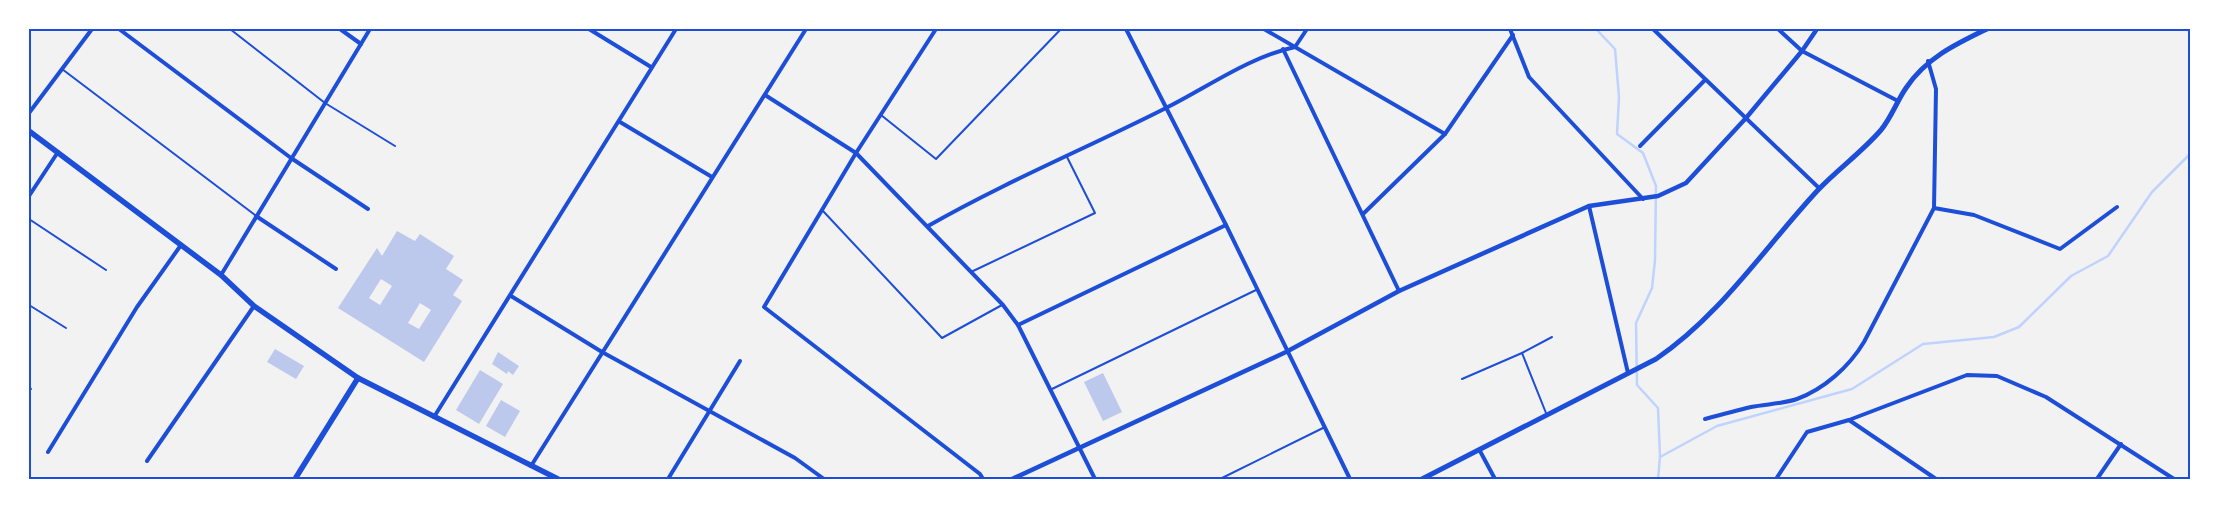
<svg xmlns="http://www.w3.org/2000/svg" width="2219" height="508" font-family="Manrope,sans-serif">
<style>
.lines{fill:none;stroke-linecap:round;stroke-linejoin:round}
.stream{stroke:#bfd3fe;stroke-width:2.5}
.building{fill:#bdc9ec;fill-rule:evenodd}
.service{stroke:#1d4ed8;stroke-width:2}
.minor{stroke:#1d4ed8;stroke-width:4}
.tertiary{stroke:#1d4ed8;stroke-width:4.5}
.secondary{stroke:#1d4ed8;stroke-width:5}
.primary{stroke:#1d4ed8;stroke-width:5.5}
.neatline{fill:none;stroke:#1d4ed8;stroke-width:2}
</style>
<rect width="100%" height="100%" fill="#f2f2f2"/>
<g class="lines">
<g class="stream">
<polyline points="1596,29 1615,49 1619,97 1617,134 1643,153 1656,186 1655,260 1652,288 1636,323 1637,385 1658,408 1660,457 1658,479"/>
<polyline points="1660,457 1717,426 1852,389 1923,344 1994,337 2019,327 2071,276 2108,256 2152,192 2190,154"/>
</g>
</g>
<g class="building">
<path d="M 397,231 L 415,241 L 420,234 L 454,256 L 446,269 L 463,280 L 453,295 L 462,301 L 424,362 L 338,308 L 377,248 L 382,256 ZM 381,279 L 392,286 L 380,305 L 369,298 ZM 420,303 L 431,310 L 419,329 L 408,323 Z"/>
<polygon points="275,349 304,366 296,379 267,362"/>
<polygon points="498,352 519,366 513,375 508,371 507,374 492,364"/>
<polygon points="480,370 503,384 479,424 456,410"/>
<polygon points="1103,373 1122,412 1103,421 1084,382"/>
<polygon points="501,400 520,411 505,437 486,426"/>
</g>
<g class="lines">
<g class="service">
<polyline points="230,29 325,103 395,146"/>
<polyline points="62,69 255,215"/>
<polyline points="881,115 936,159 1061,29"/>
<polyline points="823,211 942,338 1002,305"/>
<polyline points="29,219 106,270"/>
<polyline points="971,272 1095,213 1067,157"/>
<polyline points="29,305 66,328"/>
<polyline points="1522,353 1546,413"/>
<polyline points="1462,379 1522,353 1552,337"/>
<polyline points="29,387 31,389"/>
<polyline points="1052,389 1256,290"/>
<polyline points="1220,479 1325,427"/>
</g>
<g class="minor">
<polyline points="119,29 291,158 368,209"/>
<polyline points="340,29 361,44"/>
<polyline points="589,29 651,67"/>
<polyline points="936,29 856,153 764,307 980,474 983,479"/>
<polyline points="1126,29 1226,225 1350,479"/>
<polyline points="1264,29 1445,134"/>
<polyline points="1510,29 1529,77 1643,199"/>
<polyline points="1653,29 1819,188"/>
<polyline points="1778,29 1802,51 1898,101"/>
<polyline points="1283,49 1399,291"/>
<polyline points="765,95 856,153 1003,305 1018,325 1095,479"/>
<polyline points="29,113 92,29"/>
<polyline points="620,122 712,177"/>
<polyline points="1640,146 1705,80"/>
<polyline points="29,196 58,152"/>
<polyline points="1589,206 1628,373"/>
<polyline points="1934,208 1974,215 2060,249 2117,207"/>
<polyline points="1363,214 1445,134 1513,35"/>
<polyline points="256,216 336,269"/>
<path d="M 928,226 C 1005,182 1087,148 1166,108 C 1208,87 1249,57 1295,47 L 1307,29"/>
<polyline points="221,275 370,29"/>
<polyline points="511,296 602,352 795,458 824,479"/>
<polyline points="1018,325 1226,225"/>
<polyline points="434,417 676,29"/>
<path d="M 1705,419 C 1720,415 1735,411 1751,407 C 1765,404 1783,404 1797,399 C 1824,389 1849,367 1864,342 L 1934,208 L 1936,89 L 1928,61"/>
<polyline points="1849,420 1936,479"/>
<polyline points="1480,451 1495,479"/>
<polyline points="48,452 137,307 181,245"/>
<polyline points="147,461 254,306"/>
<polyline points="531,466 806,29"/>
<polyline points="668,479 740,361"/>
<polyline points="1776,479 1807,432 1849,420 1967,375 1997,376 2046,397 2174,479"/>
<polyline points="2097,479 2121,444"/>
</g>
<polyline class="tertiary" points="1012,479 1286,352 1399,291 1589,206 1658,196 1686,183 1746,118 1802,51 1817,29"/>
<path class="secondary" d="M 1422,479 L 1656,359 C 1721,315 1765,247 1818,190 C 1838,169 1862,152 1881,130 C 1891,118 1897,101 1906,88 C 1926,58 1956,44 1987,29"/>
<g class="primary">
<polyline points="29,131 221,275 254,306 358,378 558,479"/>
<polyline points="295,479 358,378"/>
</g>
</g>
<rect width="2219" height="508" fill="none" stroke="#ffffff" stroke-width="60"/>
<rect x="30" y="30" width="2159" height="448" class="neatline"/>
</svg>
